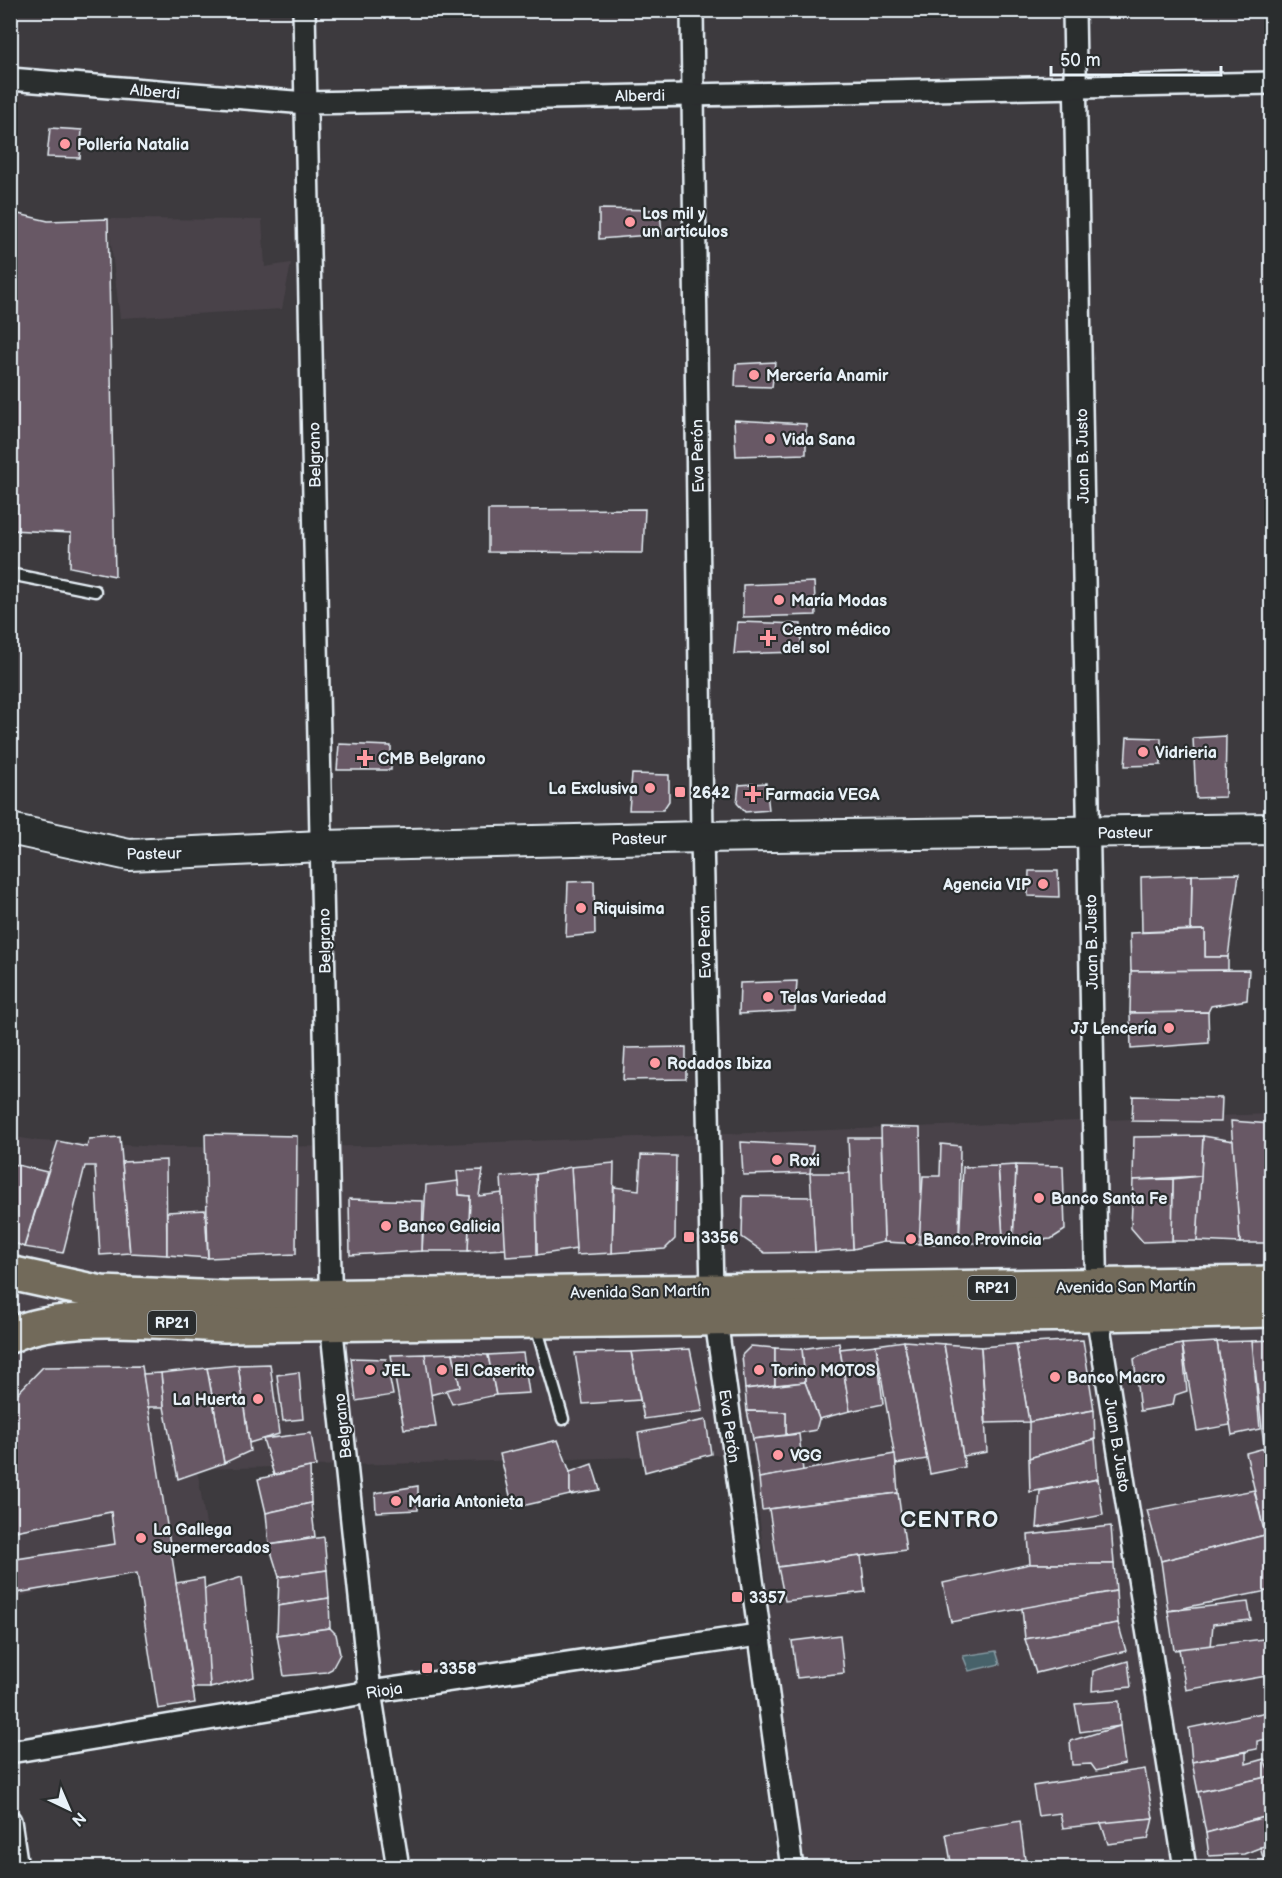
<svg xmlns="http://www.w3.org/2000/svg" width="1282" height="1878" font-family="'Balsamiq Sans',sans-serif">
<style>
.built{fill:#4a434a}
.water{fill:#46626b;stroke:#879ba3;stroke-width:1.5}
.building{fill:#685965;stroke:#e8f1f8;stroke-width:1.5}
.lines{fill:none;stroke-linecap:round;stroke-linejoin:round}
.lane-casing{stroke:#e8f1f8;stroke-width:15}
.street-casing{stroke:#e8f1f8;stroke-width:26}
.secondary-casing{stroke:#e8f1f8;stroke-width:34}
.primary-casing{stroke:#e8f1f8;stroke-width:38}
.lane{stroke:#2a2d2e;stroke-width:10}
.street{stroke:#2a2d2e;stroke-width:21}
.secondary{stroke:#2a2d2e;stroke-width:30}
.primary{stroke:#726b5a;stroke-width:33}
.poi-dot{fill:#ff9aa2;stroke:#2a2d2e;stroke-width:2}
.labels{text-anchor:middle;stroke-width:4.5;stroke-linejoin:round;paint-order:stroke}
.shield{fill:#2a2d2e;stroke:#afb6bb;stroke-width:1.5}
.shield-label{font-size:15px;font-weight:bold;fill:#e8f1f8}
.street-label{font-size:16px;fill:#e8f1f8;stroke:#2a2d2e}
.poi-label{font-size:16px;font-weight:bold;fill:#e8f1f8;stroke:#2a2d2e;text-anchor:start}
.district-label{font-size:22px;font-weight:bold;letter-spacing:1.5px;fill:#e8f1f8;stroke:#2a2d2e}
</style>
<rect width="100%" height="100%" fill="#3d3a3e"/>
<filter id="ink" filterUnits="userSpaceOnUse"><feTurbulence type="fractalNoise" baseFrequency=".0167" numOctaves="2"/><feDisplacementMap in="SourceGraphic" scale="12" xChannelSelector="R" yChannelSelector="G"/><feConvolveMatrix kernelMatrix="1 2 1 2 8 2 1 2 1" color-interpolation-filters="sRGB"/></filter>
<g filter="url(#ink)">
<g class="built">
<polygon points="108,219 262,220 265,267 291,263 282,309 120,318"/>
<polygon points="1271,1114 1271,1867 796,1867 753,1454 197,1469 209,1544 11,1599 10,1136 38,1141 163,1147 389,1146"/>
</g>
<polygon class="water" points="996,1651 1000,1664 969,1671 963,1656"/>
<g class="building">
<polygon points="50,128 82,130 80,158 47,157"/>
<polygon points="599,209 660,210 662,234 599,239"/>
<polygon points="10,212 48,221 108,219 115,576 70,567 71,533 10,530"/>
<polygon points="775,362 772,387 735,386 736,364"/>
<polygon points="734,420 806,424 806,454 736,456"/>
<polygon points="645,509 643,553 488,552 488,510"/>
<polygon points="814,582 816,615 743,617 743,585"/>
<polygon points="737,622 801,624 801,652 734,654"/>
<polygon points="1226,736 1225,797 1196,798 1193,738"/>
<polygon points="1127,737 1161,738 1161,765 1125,766"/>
<polygon points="339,744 391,746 391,770 337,770"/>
<polygon points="632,774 669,775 669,801 663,810 629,810"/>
<polygon points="766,783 769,810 745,812 737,803 739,785"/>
<polygon points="1029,871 1058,871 1059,897 1028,896"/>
<polygon points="1239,874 1228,957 1205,957 1205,930 1191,930 1192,875"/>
<polygon points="1192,875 1191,930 1142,932 1141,877"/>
<polygon points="594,881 595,934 566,937 568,882"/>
<polygon points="1205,930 1205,957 1228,957 1228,970 1131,971 1130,933"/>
<polygon points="1249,970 1247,1000 1211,1006 1208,1012 1130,1013 1131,971"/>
<polygon points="797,981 795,1011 739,1014 740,983"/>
<polygon points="1208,1012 1209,1043 1131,1049 1130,1013"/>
<polygon points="686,1047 686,1079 623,1080 625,1048"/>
<polygon points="1133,1096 1222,1098 1221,1122 1132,1121"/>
<polygon points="1231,1121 1271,1124 1272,1243 1240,1243"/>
<polygon points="881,1127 920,1128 922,1244 884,1242"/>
<polygon points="205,1134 297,1136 296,1254 208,1258"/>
<polygon points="1203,1136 1233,1141 1240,1243 1197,1241"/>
<polygon points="1203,1136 1201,1176 1133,1180 1134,1137"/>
<polygon points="120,1137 130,1253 100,1255 95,1166 85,1166 63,1253 24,1247 58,1141 87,1147 89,1139"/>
<polygon points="848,1138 881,1138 884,1242 853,1249"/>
<polygon points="741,1142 813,1146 810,1173 743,1175"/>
<polygon points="941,1144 960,1146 959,1243 919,1244 923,1176 940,1176"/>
<polygon points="641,1155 676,1156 675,1239 665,1249 612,1253 614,1187 639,1190"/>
<polygon points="166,1160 167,1255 130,1253 122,1162"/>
<polygon points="614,1163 612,1253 576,1255 571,1167"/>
<polygon points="13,1164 47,1172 24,1247 10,1241"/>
<polygon points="1016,1165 1063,1166 1065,1230 1051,1239 1013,1242"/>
<polygon points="1016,1165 1013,1242 1003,1238 998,1166"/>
<polygon points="998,1166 1003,1238 997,1243 959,1243 963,1167"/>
<polygon points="571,1167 576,1249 537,1255 536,1174"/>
<polygon points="483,1170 479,1196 502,1193 506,1249 468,1251 470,1196 459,1195 457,1171"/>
<polygon points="810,1173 850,1173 853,1249 815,1252"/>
<polygon points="536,1174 537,1255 506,1257 501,1177"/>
<polygon points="1201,1176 1197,1241 1172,1241 1173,1179"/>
<polygon points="1173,1179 1172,1241 1143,1242 1131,1228 1133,1180"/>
<polygon points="458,1181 459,1195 470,1196 468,1251 422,1251 426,1185"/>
<polygon points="743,1196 812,1197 815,1252 765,1253 742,1237"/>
<polygon points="349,1199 423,1201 422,1251 350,1255"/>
<polygon points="205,1210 208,1258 167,1255 167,1212"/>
<polygon points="1083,1340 1094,1410 1029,1422 1016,1344"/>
<polygon points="1272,1340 1272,1445 1264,1446 1252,1341"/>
<polygon points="904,1341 927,1459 896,1464 876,1345"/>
<polygon points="904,1341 944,1344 965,1467 930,1474"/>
<polygon points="1252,1341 1260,1429 1232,1435 1217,1342"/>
<polygon points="1217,1342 1230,1425 1197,1431 1182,1344"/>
<polygon points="839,1343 850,1411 819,1419 805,1382 802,1349"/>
<polygon points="944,1344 981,1347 987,1452 963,1456"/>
<polygon points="1016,1344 1029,1422 986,1423 981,1347"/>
<polygon points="1182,1344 1187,1391 1175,1395 1173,1405 1140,1411 1134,1359 1153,1350"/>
<polygon points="876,1345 883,1404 850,1411 840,1349"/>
<polygon points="751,1346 775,1348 775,1385 745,1389 742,1355"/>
<polygon points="775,1348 802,1349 805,1382 775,1385"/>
<polygon points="690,1349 703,1411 644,1419 631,1352"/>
<polygon points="631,1352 640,1400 583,1404 575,1353"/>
<polygon points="453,1353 460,1387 430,1395 425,1354"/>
<polygon points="453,1353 488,1355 496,1395 452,1404 446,1390 460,1387"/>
<polygon points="523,1353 529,1393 496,1395 488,1355"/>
<polygon points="425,1354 436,1427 404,1429 391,1355"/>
<polygon points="351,1358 386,1359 393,1395 356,1401"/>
<polygon points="270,1364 279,1434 249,1443 238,1365"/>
<polygon points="238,1365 250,1451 224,1463 207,1368"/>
<polygon points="142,1366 195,1703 158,1709 137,1573 10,1594 10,1560 115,1544 111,1512 10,1532 10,1401 43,1367"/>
<polygon points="207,1368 224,1463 178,1479 164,1407 161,1373"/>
<polygon points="299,1372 303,1419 283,1421 277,1375"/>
<polygon points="161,1373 164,1407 148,1407 143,1374"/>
<polygon points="805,1382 819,1419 816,1430 786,1435 786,1412 747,1411 745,1389"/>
<polygon points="1094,1410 1095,1439 1029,1458 1029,1422"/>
<polygon points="747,1411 786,1412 786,1435 753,1439"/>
<polygon points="706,1420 711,1454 645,1472 638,1433"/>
<polygon points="311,1433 316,1466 274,1475 263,1439"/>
<polygon points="799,1434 803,1471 759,1478 753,1439"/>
<polygon points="1095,1439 1098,1479 1030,1492 1029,1458"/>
<polygon points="558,1440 570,1472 570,1495 513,1508 500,1454"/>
<polygon points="1272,1446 1272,1534 1265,1535 1246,1453"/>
<polygon points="895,1454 898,1493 762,1510 759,1478"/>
<polygon points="592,1464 600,1490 570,1495 570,1472"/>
<polygon points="310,1467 311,1503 266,1513 258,1479"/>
<polygon points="1098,1479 1103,1515 1037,1528 1040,1491"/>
<polygon points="418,1486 418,1510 376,1512 375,1493"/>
<polygon points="1254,1490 1265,1535 1161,1561 1147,1510"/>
<polygon points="898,1493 906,1550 778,1567 769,1509"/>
<polygon points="311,1503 315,1537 269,1545 266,1513"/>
<polygon points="1111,1526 1114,1564 1030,1564 1028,1535"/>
<polygon points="1272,1534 1272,1574 1265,1535"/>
<polygon points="1265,1535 1272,1590 1168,1611 1161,1561"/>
<polygon points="324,1537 327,1570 279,1577 269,1545"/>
<polygon points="861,1556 865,1592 785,1601 778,1567"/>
<polygon points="1030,1564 1114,1564 1116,1591 951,1622 943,1583"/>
<polygon points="327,1570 329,1598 278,1606 279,1577"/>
<polygon points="242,1577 254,1677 210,1688 203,1589"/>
<polygon points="204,1578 210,1688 193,1688 176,1583"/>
<polygon points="1116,1591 1118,1623 1025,1639 1022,1608"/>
<polygon points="329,1598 330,1628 277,1635 278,1606"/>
<polygon points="1248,1602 1251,1620 1213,1624 1211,1647 1174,1650 1168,1611"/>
<polygon points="1118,1623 1126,1651 1036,1673 1025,1639"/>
<polygon points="330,1628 336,1634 340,1654 332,1669 326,1672 284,1676 277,1635"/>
<polygon points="840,1635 844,1673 797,1678 792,1641"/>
<polygon points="1272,1638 1272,1675 1186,1690 1179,1649"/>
<polygon points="1128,1661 1131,1687 1092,1691 1093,1671"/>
<polygon points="1119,1701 1120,1726 1080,1732 1075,1704"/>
<polygon points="1272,1711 1272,1738 1257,1741 1257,1749 1192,1762 1189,1728"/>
<polygon points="1120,1726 1125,1764 1096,1771 1091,1764 1072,1765 1070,1741"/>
<polygon points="1246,1752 1246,1764 1264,1759 1271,1776 1198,1792 1192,1762"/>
<polygon points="1145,1769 1153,1818 1063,1828 1060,1813 1038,1816 1033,1786"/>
<polygon points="1271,1776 1272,1815 1206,1833 1198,1792"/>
<polygon points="1272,1815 1272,1843 1244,1854 1209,1856 1206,1833"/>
<polygon points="1153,1818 1148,1839 1108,1844 1101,1823"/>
<polygon points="1020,1821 1026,1868 952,1868 946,1834"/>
<polygon points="1272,1845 1272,1868 1266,1868 1260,1847"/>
</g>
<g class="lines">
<defs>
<g id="lane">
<polyline points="10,574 95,591"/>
<polyline points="536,1326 563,1419"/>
</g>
<g id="street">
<polyline points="304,10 331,1322 370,1692 398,1868"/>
<polyline points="692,10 702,837 712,1291 792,1868"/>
<polyline points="1074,10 1097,1314 1185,1868"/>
<polyline points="10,79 306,103 1272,83"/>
<polyline points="10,1752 370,1692 758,1635"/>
<polyline points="10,1821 17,1868"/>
</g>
<polyline id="secondary" points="10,829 129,855 322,846 702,837 1272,829"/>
<g id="primary">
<polyline points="10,1273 102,1293 224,1298 1272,1283"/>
<path d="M 10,1336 C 56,1310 171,1323 225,1325 L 1097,1314 L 1272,1310"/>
</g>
</defs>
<use href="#lane" class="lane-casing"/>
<use href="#street" class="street-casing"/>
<use href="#secondary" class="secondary-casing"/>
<use href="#primary" class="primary-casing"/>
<use href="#lane" class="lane"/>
<use href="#street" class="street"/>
<use href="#secondary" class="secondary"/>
<use href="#primary" class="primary"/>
</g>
</g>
<g class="poi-dot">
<circle cx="65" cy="144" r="6"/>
<circle cx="630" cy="222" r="6"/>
<circle cx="754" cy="375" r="6"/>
<circle cx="770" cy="439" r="6"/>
<circle cx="779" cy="600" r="6"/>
<path d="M765 629h6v6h6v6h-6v6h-6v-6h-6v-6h6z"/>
<circle cx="1143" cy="752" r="6"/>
<path d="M362 749h6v6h6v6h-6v6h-6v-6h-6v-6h6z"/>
<circle cx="650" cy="788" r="6"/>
<rect x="674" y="786" width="12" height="12" rx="3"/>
<path d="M750 785h6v6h6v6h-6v6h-6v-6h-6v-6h6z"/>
<circle cx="1043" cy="884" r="6"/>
<circle cx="581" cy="908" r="6"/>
<circle cx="768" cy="997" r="6"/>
<circle cx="1169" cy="1028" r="6"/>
<circle cx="655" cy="1063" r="6"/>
<circle cx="777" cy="1160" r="6"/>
<circle cx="1039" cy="1198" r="6"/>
<circle cx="386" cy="1226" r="6"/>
<rect x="683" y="1231" width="12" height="12" rx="3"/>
<circle cx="911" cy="1239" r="6"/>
<circle cx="370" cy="1370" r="6"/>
<circle cx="442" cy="1370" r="6"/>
<circle cx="759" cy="1370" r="6"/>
<circle cx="1055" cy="1377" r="6"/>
<circle cx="258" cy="1399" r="6"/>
<circle cx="778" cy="1455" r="6"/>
<circle cx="396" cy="1501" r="6"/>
<circle cx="141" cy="1538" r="6"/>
<rect x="731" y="1591" width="12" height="12" rx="3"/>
<rect x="421" y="1662" width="12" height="12" rx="3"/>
</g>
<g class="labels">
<g class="shield">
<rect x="968" y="1276" width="48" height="24" rx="4.5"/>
<rect x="148" y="1311" width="48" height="24" rx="4.5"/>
</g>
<g class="shield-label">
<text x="992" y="1293">RP21</text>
<text x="172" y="1328">RP21</text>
</g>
<g class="street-label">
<text transform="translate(155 91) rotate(5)" y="6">Alberdi</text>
<text transform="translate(640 95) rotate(-1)" y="6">Alberdi</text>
<text transform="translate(314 455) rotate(-91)" y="6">Belgrano</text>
<text transform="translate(697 456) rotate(-91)" y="6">Eva Perón</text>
<text transform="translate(1082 456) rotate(-91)" y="6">Juan B. Justo</text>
<text transform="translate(1125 832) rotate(-1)" y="6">Pasteur</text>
<text transform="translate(639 838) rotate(-1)" y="6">Pasteur</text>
<text transform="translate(154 853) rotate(-1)" y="6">Pasteur</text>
<text transform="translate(324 941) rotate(-91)" y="6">Belgrano</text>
<text transform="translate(704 942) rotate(-91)" y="6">Eva Perón</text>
<text transform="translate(1091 942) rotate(-91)" y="6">Juan B. Justo</text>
<text transform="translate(1126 1286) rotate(-1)" y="6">Avenida San Martín</text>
<text transform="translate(640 1291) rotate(-1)" y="6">Avenida San Martín</text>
<text transform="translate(342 1426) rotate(-96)" y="6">Belgrano</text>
<text transform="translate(730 1426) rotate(82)" y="6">Eva Perón</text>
<text transform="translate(1118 1445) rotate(81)" y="6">Juan B. Justo</text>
<text transform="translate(384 1690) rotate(-9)" y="6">Rioja</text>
</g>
<g class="poi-label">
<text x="77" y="150">Pollería Natalia</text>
<text x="642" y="219">Los mil y<tspan x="642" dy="18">un artículos</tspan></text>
<text x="766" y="381">Mercería Anamir</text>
<text x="782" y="445">Vida Sana</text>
<text x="791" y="606">María Modas</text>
<text x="782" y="635">Centro médico<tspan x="782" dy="18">del sol</tspan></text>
<text x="1155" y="758">Vidrieria</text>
<text x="378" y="764">CMB Belgrano</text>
<text x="638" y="794" text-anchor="end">La Exclusiva</text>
<text x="692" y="798">2642</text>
<text x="765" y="800">Farmacia VEGA</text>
<text x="1031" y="890" text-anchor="end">Agencia VIP</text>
<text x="593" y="914">Riquisima</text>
<text x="780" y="1003">Telas Variedad</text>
<text x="1157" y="1034" text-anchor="end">JJ Lencería</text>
<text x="667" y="1069">Rodados Ibiza</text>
<text x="789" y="1166">Roxi</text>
<text x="1051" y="1204">Banco Santa Fe</text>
<text x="398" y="1232">Banco Galicia</text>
<text x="701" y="1243">3356</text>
<text x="923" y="1245">Banco Provincia</text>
<text x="382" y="1376">JEL</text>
<text x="454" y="1376">El Caserito</text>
<text x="771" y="1376">Torino MOTOS</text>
<text x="1067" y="1383">Banco Macro</text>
<text x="246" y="1405" text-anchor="end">La Huerta</text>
<text x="790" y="1461">VGG</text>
<text x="408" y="1507">Maria Antonieta</text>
<text x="153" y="1535">La Gallega<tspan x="153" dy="18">Supermercados</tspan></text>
<text x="749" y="1603">3357</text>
<text x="439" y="1674">3358</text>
</g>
<g class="district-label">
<text x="950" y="1527">CENTRO</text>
</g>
</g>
<rect width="1282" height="1878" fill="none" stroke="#2a2d2e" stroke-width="36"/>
<rect x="18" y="18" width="1246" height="1842" fill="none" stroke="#e8f1f8" stroke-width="2" filter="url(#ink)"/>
<g transform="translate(69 1809) rotate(136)" stroke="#2a2d2e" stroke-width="4.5" paint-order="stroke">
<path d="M0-4.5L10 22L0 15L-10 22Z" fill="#e8f1f8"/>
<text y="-9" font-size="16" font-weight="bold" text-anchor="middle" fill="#e8f1f8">N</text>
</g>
<path d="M1051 66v9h170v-9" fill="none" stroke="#e8f1f8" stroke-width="3"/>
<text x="1060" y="66" font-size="18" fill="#e8f1f8" stroke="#2a2d2e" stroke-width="4.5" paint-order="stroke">50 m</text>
</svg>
